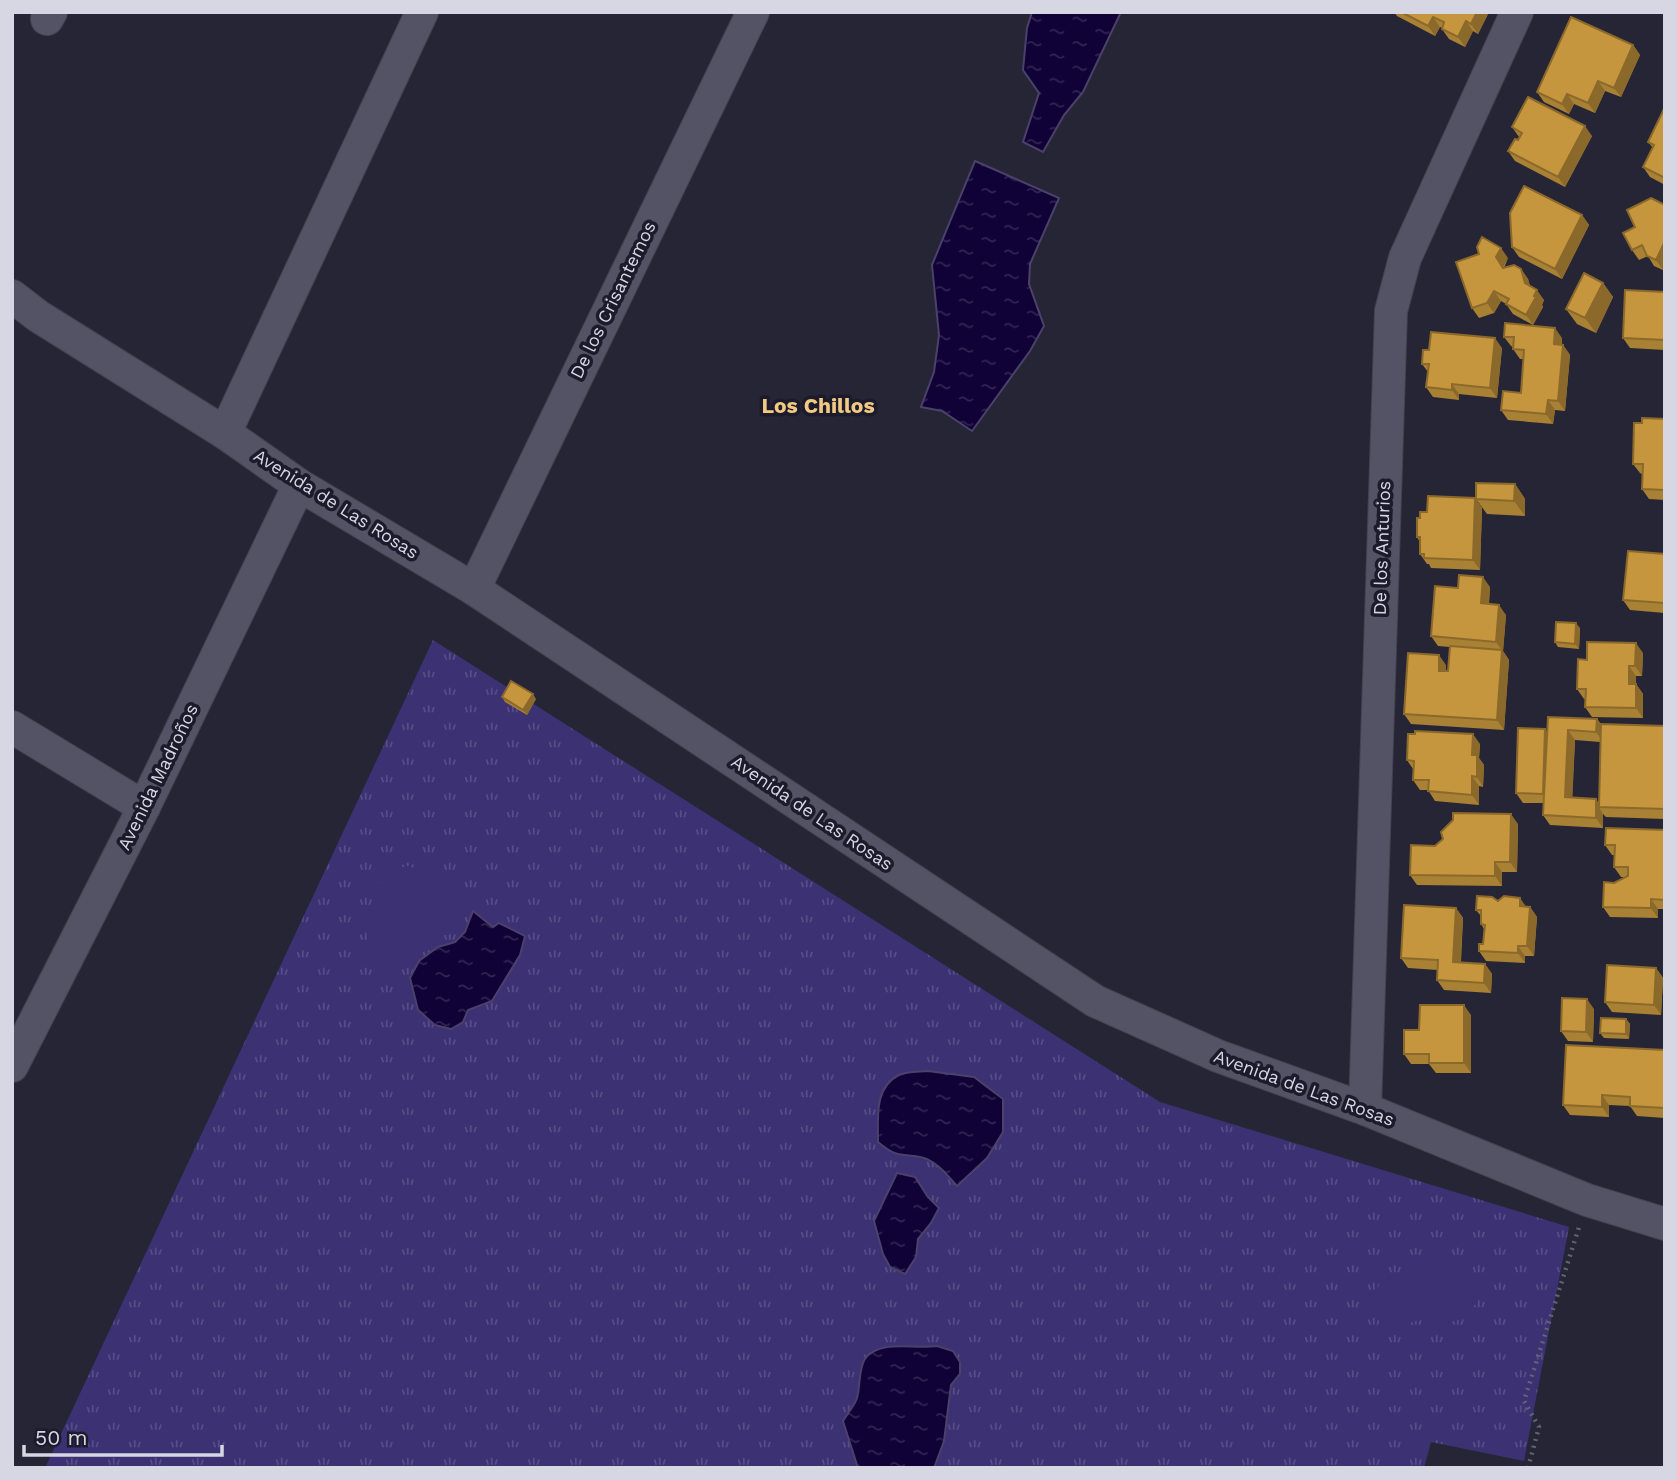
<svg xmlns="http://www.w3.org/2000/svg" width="1677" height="1480" font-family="'Work Sans',sans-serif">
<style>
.grass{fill:url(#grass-tufts)}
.pitch{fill:#3b3173}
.water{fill:url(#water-ripples);stroke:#4c416a;stroke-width:2}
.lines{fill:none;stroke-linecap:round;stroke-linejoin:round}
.street-casing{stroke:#434250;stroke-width:34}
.path{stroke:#636271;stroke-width:4.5;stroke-dasharray:2 5;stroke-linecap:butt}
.street{stroke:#545366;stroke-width:32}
.wall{fill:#a98134;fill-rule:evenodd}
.shaded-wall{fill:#8a692b}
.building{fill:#c5963d;stroke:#8a692b;stroke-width:2}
.labels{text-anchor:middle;stroke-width:7;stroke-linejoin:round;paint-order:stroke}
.street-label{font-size:18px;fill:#d7d7e3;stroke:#1c1b2c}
.quarter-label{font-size:21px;font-weight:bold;fill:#f2c982;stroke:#1c1b2c}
</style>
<defs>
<pattern id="grass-tufts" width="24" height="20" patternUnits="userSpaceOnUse" patternTransform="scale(1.75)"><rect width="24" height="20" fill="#3b3173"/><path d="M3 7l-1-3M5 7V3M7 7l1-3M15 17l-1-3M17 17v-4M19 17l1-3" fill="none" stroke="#574e87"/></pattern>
<pattern id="water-ripples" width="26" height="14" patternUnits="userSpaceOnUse" patternTransform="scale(1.75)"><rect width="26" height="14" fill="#100136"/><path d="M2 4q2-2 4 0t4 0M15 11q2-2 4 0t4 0" fill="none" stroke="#322553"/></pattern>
</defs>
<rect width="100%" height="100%" fill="#262536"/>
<polygon class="grass" points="433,640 1160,1102 1569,1227 1524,1461 1431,1442 1424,1468 45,1468"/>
<g class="pitch">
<path d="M 408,866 C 428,874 476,892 464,921 C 462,925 458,931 453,933 C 443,938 431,932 422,940 C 407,952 409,969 385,967 C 363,945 362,925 374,897 C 381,880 389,869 408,866 Z"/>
<path d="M 1428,1264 C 1453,1266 1478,1275 1477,1303 L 1458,1320 L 1444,1323 L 1419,1320 L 1397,1327 L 1385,1325 L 1374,1317 L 1370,1306 L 1372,1294 L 1380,1284 L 1409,1267 Z"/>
</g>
<g class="water">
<polygon points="1032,12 1121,12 1083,92 1064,115 1043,152 1023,142 1039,93 1023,70 1027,28"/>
<polygon points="975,161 1059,198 1030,264 1029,284 1044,326 1030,351 972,431 942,411 921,407 934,372 939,335 932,265"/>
<polygon points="473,911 493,927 499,923 525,936 520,955 492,1001 468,1010 463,1022 451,1029 435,1025 418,1010 410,978 419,961 438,947 455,942 465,932"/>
<path d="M 928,1071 L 974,1077 L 1003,1099 L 1003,1132 L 987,1158 L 957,1186 C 947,1175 936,1160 920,1157 C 899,1153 897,1158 878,1142 C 878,1118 874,1087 899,1075 C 907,1071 920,1072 928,1071 Z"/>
<polygon points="897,1173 915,1177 928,1197 939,1208 931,1223 918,1239 916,1257 905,1274 890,1267 883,1254 874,1221"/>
<path d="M 937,1346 L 953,1351 L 960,1362 L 960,1374 L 951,1385 L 944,1441 L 934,1468 L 858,1468 L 843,1421 C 847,1414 855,1405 857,1398 C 863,1374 854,1353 887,1347 C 903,1345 921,1348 937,1346 Z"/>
</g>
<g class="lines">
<defs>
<g id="street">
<polyline points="47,19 51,12"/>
<polyline points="12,296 38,316 225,433 299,485 474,589 1095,1001 1218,1056 1365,1109 1587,1200 1665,1224"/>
<polyline points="225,433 422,12"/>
<polyline points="474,589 753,12"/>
<polyline points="12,727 144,807"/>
<polyline points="12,1066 144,807 299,485"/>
<polyline points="1365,1109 1391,311 1405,258 1517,12"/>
</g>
</defs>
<use href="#street" class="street-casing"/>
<polyline class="path" points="1528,1468 1539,1427 1524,1401 1580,1224"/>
<use href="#street" class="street"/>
</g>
<g class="wall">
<polygon points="1394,12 1489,12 1478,34 1473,31 1465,47 1449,39 1442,29 1442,28 1440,27 1435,36 1397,16"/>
<polygon points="1633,45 1640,55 1621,97 1605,91 1595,113 1574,104 1569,114 1544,102 1537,92"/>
<polygon points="1665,110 1665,185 1650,177 1643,167 1653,148 1648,142"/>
<polygon points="1512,127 1592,136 1565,187 1515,161 1508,151 1519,137"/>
<polygon points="1665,205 1665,265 1663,270 1654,266 1648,256 1639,260 1632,250 1635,227"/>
<polygon points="1582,215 1589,225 1562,279 1519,257 1512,247"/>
<polygon points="1508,258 1504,268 1521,269 1528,279 1530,286 1544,300 1542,305 1543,307 1533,325 1513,314 1506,304 1501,301 1494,313 1479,318 1472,308"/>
<polygon points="1603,283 1613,297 1596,333 1577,324 1566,309"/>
<polygon points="1665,292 1665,350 1630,348 1623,338"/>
<polygon points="1504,337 1562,338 1562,345 1563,345 1570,355 1565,411 1555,410 1553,424 1508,420 1501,410 1521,393 1524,359 1520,359 1513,349 1513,347 1511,346"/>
<polygon points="1502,348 1497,398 1459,394 1459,400 1433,397 1426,387 1428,372 1422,364 1429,350"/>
<polygon points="1665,419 1665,500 1649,499 1642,489 1642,474 1640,473 1633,464 1642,423"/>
<polygon points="1515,484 1525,499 1525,516 1487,514 1476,499"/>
<polygon points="1475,498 1482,508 1480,570 1431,568 1429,564 1427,564 1420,554 1420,542 1417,537 1420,518"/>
<polygon points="1665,554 1665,613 1630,610 1623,600"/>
<polygon points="1490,587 1489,604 1506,615 1503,651 1509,660 1504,730 1411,724 1404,714 1446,665 1446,671 1448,671 1450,647 1438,646 1431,636"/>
<polygon points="1580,628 1579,649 1558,647 1555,642"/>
<polygon points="1643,653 1642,676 1636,676 1636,684 1643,694 1643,718 1592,717 1585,707 1585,699 1584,699 1577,689 1587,660"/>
<polygon points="502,697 536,699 527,715 505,702"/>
<path d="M 1597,719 L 1601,724 L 1665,726 L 1665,819 L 1606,817 L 1603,814 L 1603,828 L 1550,825 L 1543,815 L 1544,803 L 1523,803 L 1516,793 L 1545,729 L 1547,733 ZM 1575,740 L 1600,742 L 1599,803 L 1572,798 Z"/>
<polygon points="1480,744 1479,758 1484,765 1483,787 1479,786 1479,805 1435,801 1428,790 1420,790 1413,780 1413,769 1407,760"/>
<polygon points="1518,824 1517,872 1502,872 1502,886 1417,885 1410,875 1435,846"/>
<polygon points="1665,830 1665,909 1658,909 1658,918 1610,917 1603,907 1614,883 1625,877 1621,877 1614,867 1614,855 1612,855 1605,845"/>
<polygon points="1498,901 1530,907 1537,917 1534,956 1525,956 1525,963 1486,961 1479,951 1483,944 1484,929 1481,924 1481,916 1476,910"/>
<polygon points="1456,908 1463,918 1461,962 1485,964 1492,974 1491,993 1444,990 1437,980 1438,970 1408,968 1401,958"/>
<polygon points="1656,968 1663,978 1661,1015 1612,1012 1605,1002"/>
<polygon points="1594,1009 1593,1042 1568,1041 1561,1031"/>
<polygon points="1471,1015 1471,1073 1436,1073 1429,1064 1411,1064 1404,1054 1419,1030"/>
<polygon points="1626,1019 1630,1024 1629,1039 1604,1038 1600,1033"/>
<polygon points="1665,1050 1665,1118 1637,1116 1630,1106 1609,1105 1609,1117 1570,1115 1563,1105"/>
</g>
<g class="shaded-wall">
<polygon points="1477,12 1489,12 1478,34 1471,24"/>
<polygon points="1433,17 1440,27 1435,36 1428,26"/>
<polygon points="1466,21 1473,31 1465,47 1458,37"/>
<polygon points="1633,45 1640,55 1621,97 1614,88"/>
<polygon points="1598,81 1605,91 1595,113 1588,103"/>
<polygon points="1567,94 1574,104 1569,114 1562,104"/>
<polygon points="1585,126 1592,136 1565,187 1558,177"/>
<polygon points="1582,215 1589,225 1562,279 1555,269"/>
<polygon points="1665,241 1665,265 1663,270 1656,260"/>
<polygon points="1501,248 1508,258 1503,267 1509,278 1496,257"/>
<polygon points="1521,269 1528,279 1532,293 1525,283"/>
<polygon points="1603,283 1613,297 1596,333 1585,318"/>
<polygon points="1537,290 1544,300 1542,305 1543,307 1533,325 1526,315"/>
<polygon points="1494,291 1501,301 1494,313 1487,303"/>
<polygon points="1555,328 1562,338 1561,354 1554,344"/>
<polygon points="1495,338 1502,348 1497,398 1490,388"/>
<polygon points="1563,345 1570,355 1565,411 1558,401"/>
<polygon points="1452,384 1459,394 1459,400 1452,390"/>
<polygon points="1548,400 1555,410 1553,424 1546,414"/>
<polygon points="1515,484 1525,499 1525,516 1514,501"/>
<polygon points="1475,498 1482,508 1480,570 1473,560"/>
<polygon points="1483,577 1490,587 1488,613 1481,603"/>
<polygon points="1499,605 1506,615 1503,651 1509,660 1504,730 1497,720 1502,650 1496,642"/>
<polygon points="1576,623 1580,628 1579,649 1575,644"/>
<polygon points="1636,643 1643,653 1642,676 1635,666"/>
<polygon points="1439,655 1446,665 1446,681 1439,671"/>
<polygon points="1629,666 1636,676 1636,684 1643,694 1643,718 1636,708 1629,684"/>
<polygon points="533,694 536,699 527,715 523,710"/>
<polygon points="1597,719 1604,729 1603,742 1596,732"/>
<polygon points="1545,729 1552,739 1550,803 1543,794"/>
<polygon points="1568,730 1575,740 1572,807 1565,797"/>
<polygon points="1473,734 1480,744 1479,758 1484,765 1483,787 1477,777 1472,755"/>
<polygon points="1472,776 1479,786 1479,805 1472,795"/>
<polygon points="1596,799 1602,807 1599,807 1603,814 1603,828 1596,818"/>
<polygon points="1511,814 1518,824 1517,872 1510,862"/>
<polygon points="1495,862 1502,872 1502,886 1495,876"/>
<polygon points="1520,898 1527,908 1520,906"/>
<polygon points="1651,899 1658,909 1658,918 1651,908"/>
<polygon points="1530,907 1537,917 1534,956 1527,946"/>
<polygon points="1456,908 1463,918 1460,972 1453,962"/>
<polygon points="1518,946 1525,956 1525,963 1518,953"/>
<polygon points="1485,964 1492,974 1491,993 1484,983"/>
<polygon points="1656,968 1663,978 1661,1015 1654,1005"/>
<polygon points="1587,999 1594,1009 1593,1042 1586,1032"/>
<polygon points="1464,1005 1471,1015 1471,1073 1464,1063"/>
<polygon points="1626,1019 1630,1024 1629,1039 1626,1034"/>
<polygon points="1602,1095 1609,1105 1609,1117 1602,1107"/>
</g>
<g class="building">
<polygon points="1401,12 1477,12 1471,24 1466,21 1458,37 1442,29 1444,22 1433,17 1428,26"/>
<polygon points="1571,17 1633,45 1614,88 1598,81 1588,103 1567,94 1562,104 1537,92"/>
<polygon points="1528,97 1585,126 1558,177 1508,151 1515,139 1518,140 1522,133 1512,127"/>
<polygon points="1664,109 1665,110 1665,178 1643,167 1654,145 1648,142"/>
<polygon points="1524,186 1582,215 1555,269 1512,247 1510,213"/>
<polygon points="1651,198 1665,205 1665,241 1656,260 1647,256 1642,245 1632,250 1623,233 1635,227 1627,210"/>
<polygon points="1482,237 1501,248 1496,257 1503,268 1514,265 1521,269 1525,283 1537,290 1534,296 1536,297 1526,315 1506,304 1509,299 1494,291 1487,303 1472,308 1456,262 1479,254 1477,247"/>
<polygon points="1584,273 1603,283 1585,318 1566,309"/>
<polygon points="1625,290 1665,292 1665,340 1623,338"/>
<polygon points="1505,323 1555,328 1554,344 1563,345 1558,401 1548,400 1546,414 1501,410 1503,391 1521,393 1524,350 1513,349 1514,337 1504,337"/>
<polygon points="1431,332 1495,338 1490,388 1452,384 1452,390 1426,387 1429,364 1422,364 1423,350 1429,350"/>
<polygon points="1642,418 1665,419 1665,490 1642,489 1643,464 1633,464 1634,423 1642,423"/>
<polygon points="1476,483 1515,484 1514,501 1476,499"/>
<polygon points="1428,496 1475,498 1473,560 1424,558 1424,554 1420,554 1420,537 1417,537 1417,518 1420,518 1420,512 1427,512"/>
<polygon points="1628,551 1665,554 1665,603 1623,600"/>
<polygon points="1459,575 1483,577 1481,603 1499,605 1496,642 1431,636 1435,586 1458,588"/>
<polygon points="1556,622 1576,623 1575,644 1555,642"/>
<polygon points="1587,642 1636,643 1635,666 1629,666 1629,684 1636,684 1636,708 1585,707 1586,689 1577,689 1578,659 1587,660"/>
<polygon points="1450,646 1502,650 1497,720 1404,714 1408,653 1439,655 1439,671 1448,671"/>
<polygon points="511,681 533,694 523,710 502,697"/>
<polygon points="1548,717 1597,719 1596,732 1568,730 1565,797 1596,799 1596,818 1543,815"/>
<polygon points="1601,724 1665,726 1665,809 1599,807"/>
<polygon points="1518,728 1545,729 1543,794 1516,793"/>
<polygon points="1415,731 1473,734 1472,755 1477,755 1477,777 1472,776 1472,795 1428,791 1429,780 1413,780 1414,761 1407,760 1408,734 1415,734"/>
<polygon points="1453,813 1511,814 1510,862 1495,862 1495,876 1410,875 1411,845 1435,846 1443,839 1441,832 1453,820"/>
<polygon points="1606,828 1665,830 1665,900 1651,899 1651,908 1603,907 1604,882 1614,883 1628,876 1628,867 1614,867 1615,845 1605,845"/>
<polygon points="1477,896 1492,897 1498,901 1504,896 1520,898 1520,906 1530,907 1527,946 1518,946 1518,953 1479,951 1479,944 1483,944 1485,925 1481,924 1481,910 1476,910"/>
<polygon points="1404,905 1456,908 1453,962 1485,964 1484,983 1437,980 1438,960 1401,958"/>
<polygon points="1607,965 1656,968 1654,1005 1605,1002"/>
<polygon points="1562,998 1587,999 1586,1032 1561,1031"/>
<polygon points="1420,1005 1464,1005 1464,1063 1429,1063 1429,1054 1404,1054 1404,1030 1419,1030"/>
<polygon points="1601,1018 1626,1019 1626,1034 1600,1033"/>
<polygon points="1566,1045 1665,1050 1665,1108 1630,1106 1630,1097 1602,1095 1602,1107 1563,1105"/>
</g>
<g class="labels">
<g class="street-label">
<text transform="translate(613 300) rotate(-64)" y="6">De los Crisantemos</text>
<text transform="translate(336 504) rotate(32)" y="6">Avenida de Las Rosas</text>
<text transform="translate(1382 548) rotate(-88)" y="6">De los Anturios</text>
<text transform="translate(158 777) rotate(-64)" y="6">Avenida Madroños</text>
<text transform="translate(812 813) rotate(34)" y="6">Avenida de Las Rosas</text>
<text transform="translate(1304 1088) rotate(20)" y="6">Avenida de Las Rosas</text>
</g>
<g class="quarter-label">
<text x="818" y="413">Los Chillos</text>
</g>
</g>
<rect width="1677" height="1480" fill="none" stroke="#d7d7e3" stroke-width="28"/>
<path d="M24 1445v10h198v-10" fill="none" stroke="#d7d7e3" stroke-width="3.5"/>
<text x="35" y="1445" font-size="21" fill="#d7d7e3" stroke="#1c1b2c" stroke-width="5" paint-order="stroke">50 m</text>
</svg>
